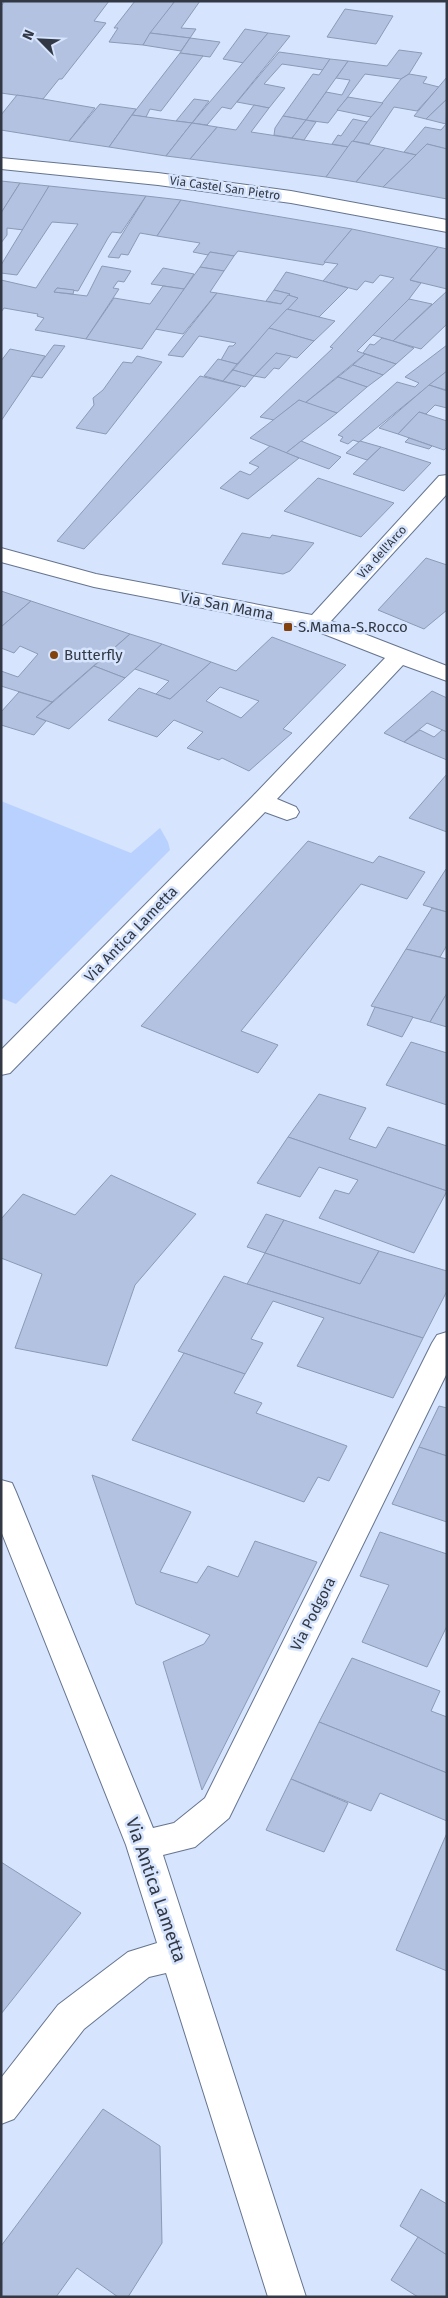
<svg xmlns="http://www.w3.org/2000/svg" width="448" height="2298" font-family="'Fira Sans',sans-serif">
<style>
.green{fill:#b9d1fe}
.building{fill:#b2c2e0;stroke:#8a9ab7;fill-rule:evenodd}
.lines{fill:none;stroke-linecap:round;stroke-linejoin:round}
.minor-casing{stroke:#65748f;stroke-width:2}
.minor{fill:#fff;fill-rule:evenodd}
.poi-dot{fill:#83420d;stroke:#d6e4fd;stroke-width:2}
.labels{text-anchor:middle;stroke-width:5;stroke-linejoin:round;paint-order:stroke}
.far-street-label{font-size:12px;fill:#323945;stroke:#d6e4fd}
.street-label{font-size:15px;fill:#323945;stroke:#d6e4fd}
.poi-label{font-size:15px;fill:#323945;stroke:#d6e4fd;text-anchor:start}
.near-street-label{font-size:18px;fill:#323945;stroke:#d6e4fd}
</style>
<rect width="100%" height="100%" fill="#d6e4fd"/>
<polygon class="green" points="1,801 131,853 160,828 168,842 170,850 16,1004 1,998"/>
<g class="building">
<polygon points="5,1 109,1 94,21 106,23 62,79 59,79 43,99 1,93 1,6"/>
<polygon points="135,1 175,1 143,45 109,42 118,28 114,28"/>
<polygon points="175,1 200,1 181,28 196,29 190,38 150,33"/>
<polygon points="345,9 393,16 376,44 327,37"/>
<polygon points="245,29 268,33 244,63 223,59"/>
<polygon points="150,33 190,38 181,51 143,45"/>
<polygon points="268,33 290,36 231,109 222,107 207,125 192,123"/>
<polygon points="190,38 220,42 210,57 180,53"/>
<polygon points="399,50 422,53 409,74 401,79 365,74 328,123 306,120 326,92 342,95 350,80 336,78 348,61 387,66"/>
<polygon points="279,52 330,59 323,70 282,64 264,84 285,88 269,108 237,102"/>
<polygon points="180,53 203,56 161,111 150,109 146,117 132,115"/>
<polygon points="330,59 348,61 306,120 283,116 313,74 319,75"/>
<polygon points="409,74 427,77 423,83 439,87 417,111 394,107 369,144 352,141 401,79"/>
<polygon points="447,77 447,99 426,119 414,116"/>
<polygon points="17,95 43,99 95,108 69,141 1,130 1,115"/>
<polygon points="348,97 383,103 371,117 337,110"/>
<polygon points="194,99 209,101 192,123 176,121"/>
<polygon points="447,99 446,124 426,119"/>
<polygon points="100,104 136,109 109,147 69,141"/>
<polygon points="254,105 269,108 251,132 349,147 326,177 190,159 217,127 236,130"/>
<polygon points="132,115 176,121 192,123 166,156 109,147"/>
<polygon points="283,116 306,120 292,138 274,135 275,128"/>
<polygon points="353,119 367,122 349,147 332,144 338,135 341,136"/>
<polygon points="306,120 316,122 304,140 292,138"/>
<polygon points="192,123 217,127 190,159 166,156"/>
<polygon points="447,123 447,149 427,144 416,155 404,152 425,127 441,130"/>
<polygon points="352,141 385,148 356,182 326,177"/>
<polygon points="427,144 447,149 447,199 383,187"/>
<polygon points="385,148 416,155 383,187 356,182"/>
<polygon points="1,181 20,183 1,213"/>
<polygon points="20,183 49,186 24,230 7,228 7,235 1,243 1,213"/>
<polygon points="49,186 146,196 121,233 112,232 108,238 78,291 57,288 54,292 87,296 102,266 131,271 124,282 118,281 113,288 119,289 86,339 35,330 44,318 37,316 38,314 4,308 1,312 1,280 36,288 78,224 52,222 17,275 1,273 1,265"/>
<polygon points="146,196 181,200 157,236 140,233 128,255 121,254 119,258 108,257"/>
<polygon points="181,200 352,229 323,265 238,251 234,256 210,252 208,255 193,252 200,243 157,236"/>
<polygon points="352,229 438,247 410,280 421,283 409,299 357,351 365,354 305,403 299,400 274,420 260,417 333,348 330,347 394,278 380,275 373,283 365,281 357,290 323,281 338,264 324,262"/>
<polygon points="438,247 447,249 447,289 410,280"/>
<polygon points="210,252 234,256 224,271 200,267"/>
<polygon points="200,267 224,271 210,292 217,293 183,334 155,329"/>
<polygon points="163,268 194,274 184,289 151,284"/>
<polygon points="286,272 323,281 348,288 319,317 287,309 298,298 288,295 290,294 274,290"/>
<polygon points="163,286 184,289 142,349 86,339 114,298 150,304"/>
<polygon points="57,288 74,290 73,294 54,292"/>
<polygon points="274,290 290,294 281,304 266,301"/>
<polygon points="447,291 447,324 421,349 393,341"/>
<polygon points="217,293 281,304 288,295 298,298 237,364 221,360 229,346 233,346 236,343 199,336 183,357 168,355"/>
<polygon points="409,299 432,304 393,341 373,335"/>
<polygon points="287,309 335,321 314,341 269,328"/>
<polygon points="269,328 314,341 297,358 276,353 254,376 233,370"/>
<polygon points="382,338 393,341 414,348 396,364 363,353 370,344 374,345"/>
<polygon points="54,345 65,346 42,378 31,376"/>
<polygon points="447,345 447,371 359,442 353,440 348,444 340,441 343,437 338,435 397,382 415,387 419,383 405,377"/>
<polygon points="10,349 45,356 1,421 1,361"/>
<polygon points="276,353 291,356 279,369 274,368 265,378 254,376"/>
<polygon points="365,354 396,364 383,375 353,365"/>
<polygon points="137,356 162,362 106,434 76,428 94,405 93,398 103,390 123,362 132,363"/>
<polygon points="218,359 237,364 223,381 204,376"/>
<polygon points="353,365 383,375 367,387 338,377"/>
<polygon points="233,370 254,376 245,387 223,381"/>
<polygon points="447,371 446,390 429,385"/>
<polygon points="200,376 241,386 84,549 57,541"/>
<polygon points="338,377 367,387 337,413 305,403"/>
<polygon points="429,385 447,391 447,408 435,405 426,414 419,412 398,434 379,428"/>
<polygon points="299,400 337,413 286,453 250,438"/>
<polygon points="419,412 447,421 447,447 444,450 398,434"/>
<polygon points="409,438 432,446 429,449 405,442"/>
<polygon points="301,441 341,457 329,469 286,453"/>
<polygon points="360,441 381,447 367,460 346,453"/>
<polygon points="270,446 299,458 248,499 220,488 240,471 250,475 259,467 249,463"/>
<polygon points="381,447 431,463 404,491 353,474"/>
<polygon points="318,478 394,503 361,537 284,511"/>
<polygon points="242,533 270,538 272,535 314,543 290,571 283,574 222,564"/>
<polygon points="426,558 447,565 447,610 424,629 378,610"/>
<polygon points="1,591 31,601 1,627"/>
<polygon points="31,601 130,634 52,702 1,686 1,671 18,677 38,654 20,646 14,653 1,648 1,627"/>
<polygon points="130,634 162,644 125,678 94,666"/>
<path d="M 272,637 L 346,665 L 283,729 L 292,733 L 249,771 L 222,758 L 219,760 L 187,748 L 203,732 L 174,720 L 157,737 L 108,720 L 139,688 L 170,699 L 211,662 L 236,671 ZM 220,687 L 259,701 L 241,718 L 206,701 Z"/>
<polygon points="162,644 211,662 170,699 156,694 169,681 135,669"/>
<polygon points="94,666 125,678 69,729 36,717"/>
<polygon points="432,691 447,698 447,732 427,723 404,742 384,733"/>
<polygon points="19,692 52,702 36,717 46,721 34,735 1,725 1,712"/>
<polygon points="420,730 434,737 442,730 447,732 447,760 404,742"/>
<polygon points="447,774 447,832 409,818"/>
<polygon points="308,841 373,863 379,856 425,872 407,899 361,884 241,1031 278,1045 258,1073 141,1026"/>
<polygon points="446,869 447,870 447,912 423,905"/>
<polygon points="432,908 447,912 447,945 440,957 406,949"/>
<polygon points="406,949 447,959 447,993 430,1022 371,1006"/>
<polygon points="447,993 447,1027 430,1022"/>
<polygon points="375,1007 413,1017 402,1037 367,1025"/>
<polygon points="411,1042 447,1053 447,1105 386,1085"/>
<polygon points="319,1094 366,1108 349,1139 376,1148 388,1127 447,1146 447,1191 288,1137"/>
<polygon points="288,1137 447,1191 414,1253 319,1218 335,1190 349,1194 358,1180 319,1167 300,1197 257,1183"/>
<polygon points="111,1175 196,1214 135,1285 107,1366 15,1348 42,1274 1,1258 1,1219 23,1194 75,1215"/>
<polygon points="266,1214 284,1220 265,1253 247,1247"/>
<polygon points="284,1220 379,1251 360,1284 265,1253"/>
<polygon points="379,1251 447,1271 447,1291 423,1338 247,1284 265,1253 360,1284"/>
<polygon points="224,1276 247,1284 423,1338 393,1398 297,1366 324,1318 273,1301 251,1339 263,1343 245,1374 178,1351"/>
<polygon points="184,1353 245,1374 234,1393 262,1403 256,1413 347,1446 329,1481 318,1477 304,1502 132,1440"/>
<polygon points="439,1406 447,1408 447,1456 419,1447"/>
<polygon points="419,1447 447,1456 447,1522 392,1504"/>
<polygon points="92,1475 191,1512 160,1572 197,1583 208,1566 238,1577 255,1541 317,1562 202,1790 163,1662 204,1644 210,1635 136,1604"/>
<polygon points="380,1532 447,1554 447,1626 427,1667 362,1642 389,1585 360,1576"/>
<polygon points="352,1658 440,1691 431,1711 447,1717 447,1773 319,1722"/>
<polygon points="319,1722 447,1773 447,1821 380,1793 371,1811 291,1779"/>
<polygon points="291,1779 348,1803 324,1852 266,1830"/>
<polygon points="447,1833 447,1971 396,1950"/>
<polygon points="1,1862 81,1913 1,2014"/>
<polygon points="103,2109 160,2146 162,2243 128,2297 118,2297 77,2268 56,2297 1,2297 1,2246"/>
<polygon points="421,2189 447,2204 447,2255 400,2226"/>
<polygon points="418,2237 447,2255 447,2297 418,2297 391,2280"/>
</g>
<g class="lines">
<defs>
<g id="minor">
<polygon points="1,158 158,173 291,191 447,220 447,232 291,203 158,185 1,169"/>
<polygon points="447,475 447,494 331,621 447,666 447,681 403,665 277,799 296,807 299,812 296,817 287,820 265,812 10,1073 1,1075 1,1050 252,797 385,658 311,629 94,587 1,562 1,548 96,574 312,615 439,476"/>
<polygon points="447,1332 447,1373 229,1818 195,1847 163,1855 306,2297 268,2297 166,1973 149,1977 84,2029 14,2119 1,2124 1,2078 58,2005 128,1952 157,1943 126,1845 1,1531 1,1480 12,1483 16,1492 153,1828 174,1823 205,1798 432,1343 437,1335"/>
</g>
</defs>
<use href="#minor" class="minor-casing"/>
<use href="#minor" class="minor"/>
</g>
<g class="poi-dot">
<rect x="283" y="622" width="10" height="10" rx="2.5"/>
<circle cx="54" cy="655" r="5"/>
</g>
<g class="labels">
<g class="far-street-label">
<text transform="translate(225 188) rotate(8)" y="4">Via Castel San Pietro</text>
<text transform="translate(382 552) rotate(-48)" y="4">Via dell'Arco</text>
</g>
<g class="street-label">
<text transform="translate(227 606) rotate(11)" y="5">Via San Mama</text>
<text transform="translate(131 934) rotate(-46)" y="5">Via Antica Lametta</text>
<text transform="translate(313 1614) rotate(-63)" y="5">Via Podgora</text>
</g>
<g class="poi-label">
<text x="298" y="632">S.Mama-S.Rocco</text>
<text x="64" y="660">Butterfly</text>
</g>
<g class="near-street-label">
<text transform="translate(156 1890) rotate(71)" y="6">Via Antica Lametta</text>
</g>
</g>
<rect width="448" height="2298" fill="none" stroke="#323945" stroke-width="5"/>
<g transform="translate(40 40) rotate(294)" stroke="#d6e4fd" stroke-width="4" paint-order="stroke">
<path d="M0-4L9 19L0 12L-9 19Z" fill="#323945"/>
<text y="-8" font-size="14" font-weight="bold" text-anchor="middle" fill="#323945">N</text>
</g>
</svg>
